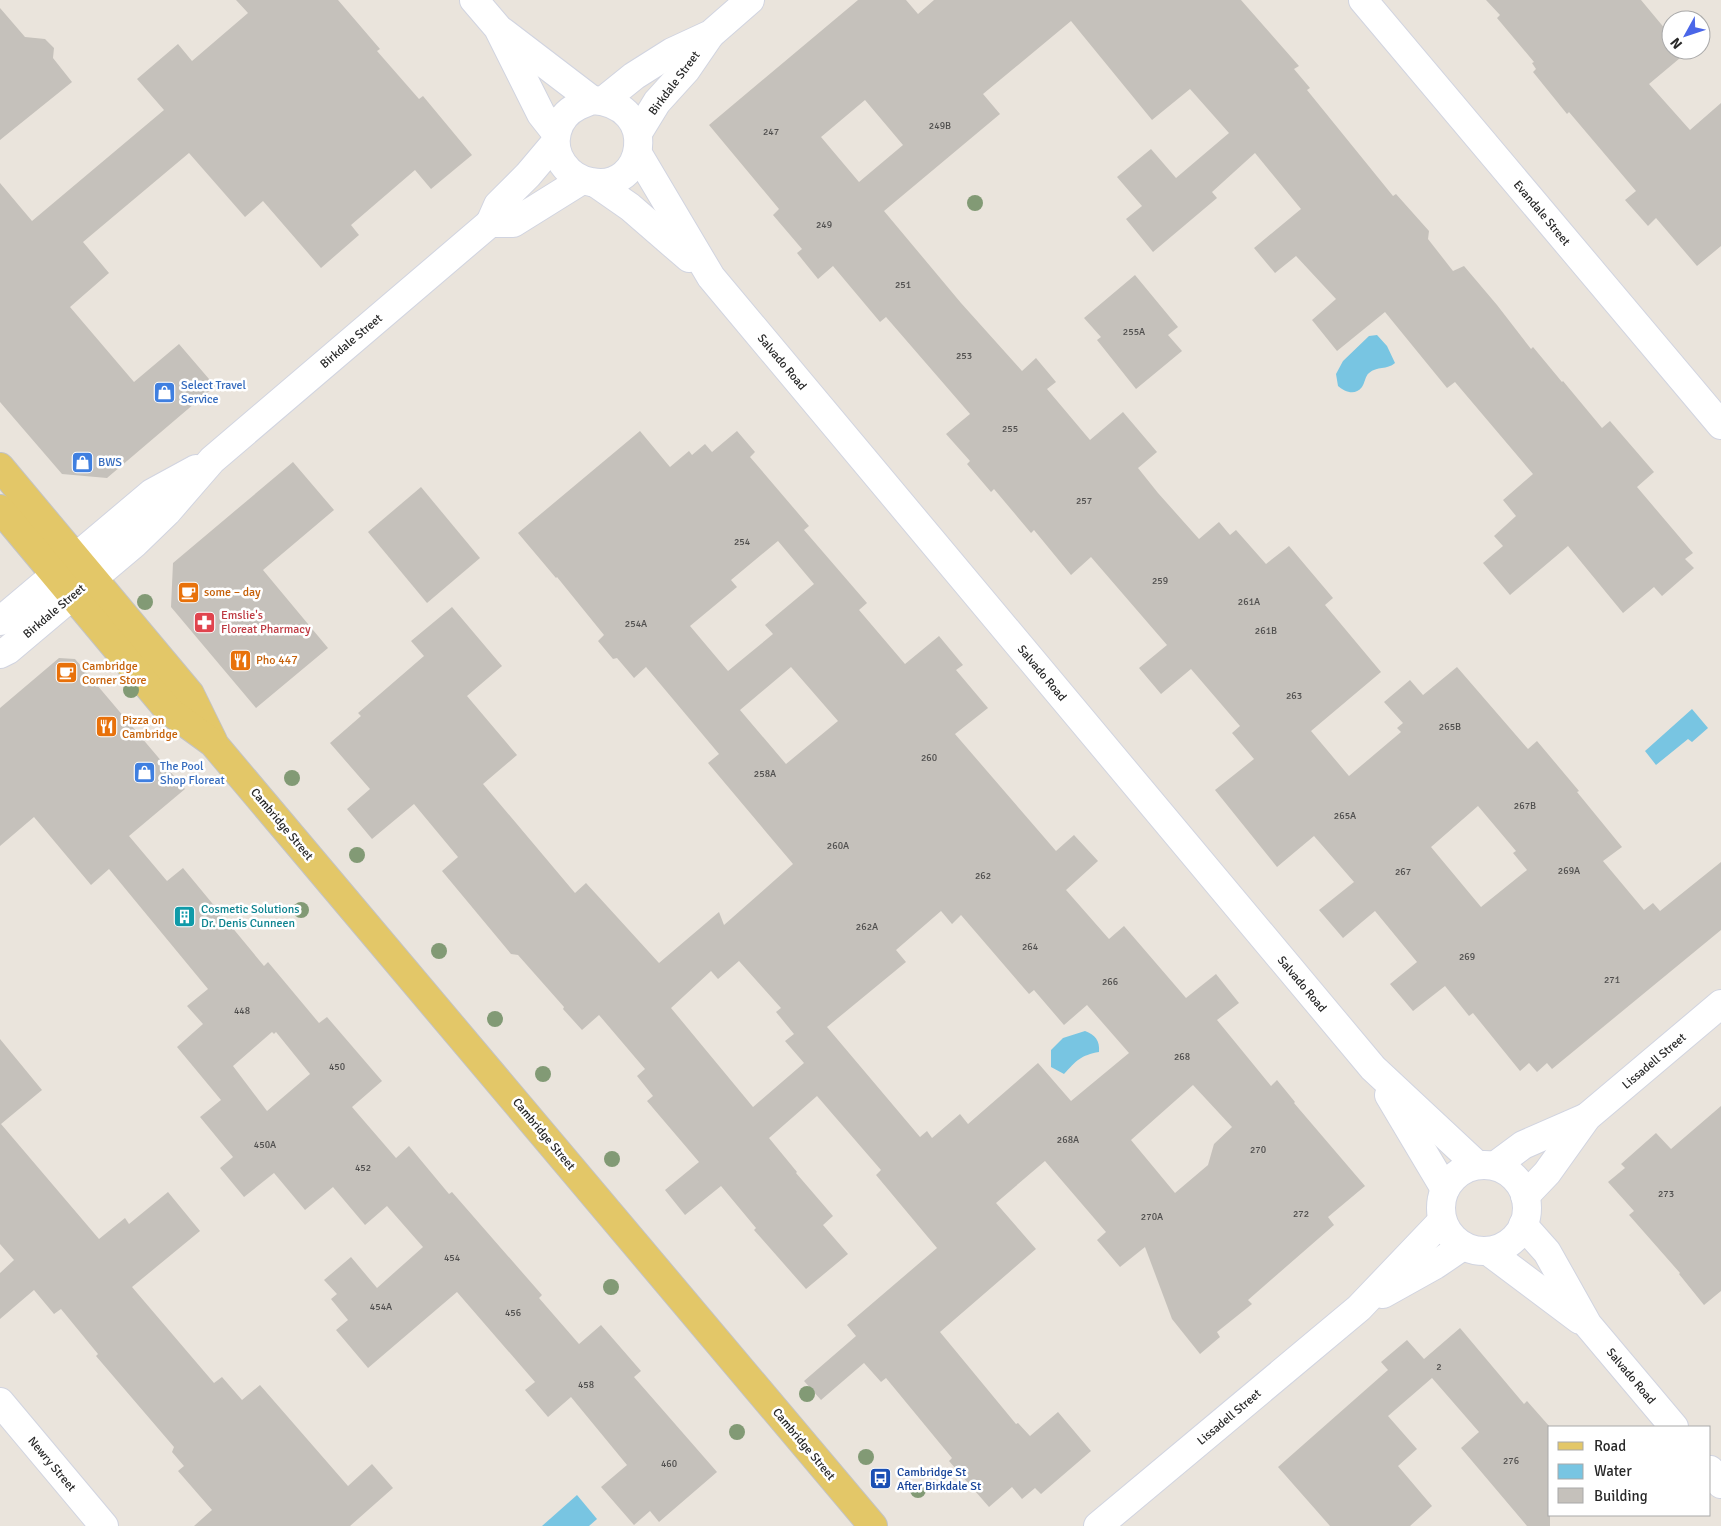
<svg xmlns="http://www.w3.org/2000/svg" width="1721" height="1526" font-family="Signika,sans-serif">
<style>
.water{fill:#78c5e2}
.building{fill:#c5c1bb;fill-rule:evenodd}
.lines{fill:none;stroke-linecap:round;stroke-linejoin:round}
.minor-casing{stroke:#d1d4e0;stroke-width:30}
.major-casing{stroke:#c3c3c3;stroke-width:30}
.minor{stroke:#fff;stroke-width:28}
.major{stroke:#e3c768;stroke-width:28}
.tree{fill:#829a75}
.labels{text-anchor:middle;stroke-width:5;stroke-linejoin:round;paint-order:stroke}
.number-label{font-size:10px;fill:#504f4e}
.street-label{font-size:12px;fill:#292929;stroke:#fff}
.shop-label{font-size:12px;fill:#366cbe;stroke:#fff;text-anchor:start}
.food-label{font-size:12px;fill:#c56008;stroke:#fff;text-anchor:start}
.health-label{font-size:12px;fill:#be3a42;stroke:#fff;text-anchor:start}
.culture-label{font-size:12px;fill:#0d838f;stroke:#fff;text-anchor:start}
.transit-label{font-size:12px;fill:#164399;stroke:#fff;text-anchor:start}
</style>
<rect width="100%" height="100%" fill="#eae4dc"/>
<g class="water">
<path d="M 1377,335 L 1387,346 L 1395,363 C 1387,370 1377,366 1369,373 C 1365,376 1365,383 1362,387 C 1355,396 1345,392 1338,386 L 1336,374 L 1343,361 L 1369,336 Z"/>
<polygon points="1692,709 1708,728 1692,742 1688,739 1656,765 1645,751"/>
<path d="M 1085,1031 C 1095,1035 1100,1040 1099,1052 C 1081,1055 1076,1061 1064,1074 L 1051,1067 L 1051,1050 L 1063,1038 Z"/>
<polygon points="577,1495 597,1519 589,1526 542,1526"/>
</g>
<g class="building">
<polygon points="236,0 338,0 380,49 377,51 419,99 423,96 472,155 431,189 415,170 351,225 359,235 321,268 263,201 245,217 189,153 83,242 109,273 70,307 134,382 179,344 215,386 107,478 62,474 0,402 0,183 32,221 164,110 137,79 178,44 192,61 248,13"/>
<path d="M 858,0 L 906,0 L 918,14 L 934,0 L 1241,0 L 1299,66 L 1294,69 L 1310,88 L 1307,90 L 1393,196 L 1396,194 L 1429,231 L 1428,239 L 1453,271 L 1464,266 L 1497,305 L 1531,349 L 1533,347 L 1562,382 L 1563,381 L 1602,428 L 1610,421 L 1654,472 L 1637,487 L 1693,553 L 1685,559 L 1694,568 L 1662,596 L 1654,587 L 1623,613 L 1568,546 L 1510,595 L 1483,563 L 1503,546 L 1494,536 L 1516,516 L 1503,500 L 1533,474 L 1455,382 L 1447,388 L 1385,312 L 1337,351 L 1312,320 L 1336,299 L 1296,256 L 1275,273 L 1254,248 L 1301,209 L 1255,153 L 1212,192 L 1217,198 L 1153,252 L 1126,219 L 1142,206 L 1117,177 L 1151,149 L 1176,178 L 1229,133 L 1190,89 L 1152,120 L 1071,21 L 983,94 L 1000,114 L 884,211 L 961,303 L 1022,371 L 1036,358 L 1056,382 L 1047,389 L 1090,440 L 1123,412 L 1157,452 L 1138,468 L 1158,493 L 1199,539 L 1219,522 L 1230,535 L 1236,530 L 1266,564 L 1289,546 L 1333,598 L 1325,605 L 1381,672 L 1311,731 L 1349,776 L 1401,732 L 1397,728 L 1403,723 L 1384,702 L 1410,680 L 1423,695 L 1457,667 L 1528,749 L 1537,741 L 1579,791 L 1577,792 L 1622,847 L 1603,861 L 1644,910 L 1653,903 L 1660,911 L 1721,862 L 1721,930 L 1552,1069 L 1547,1063 L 1537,1072 L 1529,1063 L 1520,1071 L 1473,1013 L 1469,1016 L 1445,986 L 1413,1011 L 1390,984 L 1417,962 L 1375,911 L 1343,938 L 1319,910 L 1354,882 L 1314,836 L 1277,867 L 1215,790 L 1254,759 L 1232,733 L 1240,726 L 1191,669 L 1161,694 L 1139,668 L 1167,645 L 1091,557 L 1071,575 L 1034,530 L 1031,533 L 994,489 L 991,492 L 967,464 L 970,461 L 946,434 L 970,414 L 886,317 L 880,322 L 833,266 L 818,279 L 797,253 L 802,249 L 773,215 L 779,209 L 709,125 ZM 865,100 L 903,145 L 859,182 L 821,137 ZM 1478,806 L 1516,851 L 1513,853 L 1527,870 L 1481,907 L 1431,847 Z"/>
<polygon points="1486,0 1641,0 1671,36 1671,50 1683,50 1686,53 1649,84 1690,130 1721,103 1721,246 1697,266 1656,218 1648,226 1625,200 1636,191 1569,112 1567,114 1533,72 1536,69 1532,63 1534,62 1497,18 1500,15"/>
<polygon points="0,8 25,37 45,39 54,48 53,58 72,82 0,140"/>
<polygon points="1135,275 1178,327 1168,335 1182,351 1136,389 1097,340 1101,337 1084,318"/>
<path d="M 640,431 L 670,467 L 689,451 L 692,455 L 705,444 L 712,452 L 737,431 L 755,452 L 750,457 L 809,526 L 804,530 L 867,603 L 859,610 L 905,664 L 939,636 L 963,665 L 956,670 L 988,708 L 955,734 L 1056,851 L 1074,835 L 1098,861 L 1066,890 L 1109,939 L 1124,926 L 1186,998 L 1216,974 L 1239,1003 L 1217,1020 L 1271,1086 L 1277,1080 L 1295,1102 L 1294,1103 L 1365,1186 L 1328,1217 L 1334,1225 L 1248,1300 L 1252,1304 L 1217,1332 L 1220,1337 L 1200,1354 L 1172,1319 L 1145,1247 L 1120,1267 L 1097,1240 L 1106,1232 L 1045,1161 L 996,1203 L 1036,1249 L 940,1332 L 1016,1424 L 1018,1423 L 1030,1436 L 1058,1412 L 1091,1451 L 1041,1494 L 1035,1488 L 1022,1499 L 1012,1487 L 989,1507 L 949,1461 L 952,1458 L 886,1378 L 881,1382 L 864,1363 L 821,1400 L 804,1381 L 856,1336 L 847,1325 L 937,1248 L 876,1175 L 881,1170 L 817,1096 L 769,1138 L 797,1172 L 796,1173 L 833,1216 L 823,1225 L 848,1254 L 806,1289 L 754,1230 L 756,1228 L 721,1186 L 685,1215 L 665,1190 L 699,1162 L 647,1101 L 653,1096 L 637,1076 L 645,1069 L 599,1015 L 582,1030 L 563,1009 L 564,1007 L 518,955 L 511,954 L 442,871 L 458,857 L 414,804 L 372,839 L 347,809 L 370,789 L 330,743 L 361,716 L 358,713 L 424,656 L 411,641 L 452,607 L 502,666 L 467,696 L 517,755 L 483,784 L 575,893 L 586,883 L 659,963 L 719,912 L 724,925 L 793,864 L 708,763 L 719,754 L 646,667 L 634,678 L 617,658 L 613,659 L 598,641 L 604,635 L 557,577 L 556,578 L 518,533 ZM 778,541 L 814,584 L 765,625 L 773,634 L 728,671 L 690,626 L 737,587 L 731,580 ZM 791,667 L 838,721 L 786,764 L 740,710 ZM 941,911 L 952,924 L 961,915 L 1029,994 L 1034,990 L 1064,1025 L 1087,1005 L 1129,1053 L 1071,1101 L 1038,1063 L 968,1124 L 960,1114 L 932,1138 L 927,1131 L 920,1137 L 827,1027 L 906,962 L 896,950 ZM 739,961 L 781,1008 L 776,1012 L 794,1034 L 785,1041 L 804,1063 L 753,1107 L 671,1008 L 711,971 L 718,979 ZM 1193,1085 L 1232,1127 L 1214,1144 L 1208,1165 L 1175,1193 L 1131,1140 Z"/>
<polygon points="293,462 334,510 263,570 328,648 256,708 171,607 173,563"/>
<polygon points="421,487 480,558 427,603 368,532"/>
<path d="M 59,658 L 75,659 L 185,789 L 129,836 L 167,881 L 183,868 L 264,966 L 268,962 L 319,1023 L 327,1017 L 382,1081 L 352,1107 L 396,1158 L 409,1146 L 449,1194 L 452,1192 L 542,1295 L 539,1298 L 579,1344 L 601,1325 L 641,1371 L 634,1377 L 717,1472 L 659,1522 L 650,1511 L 634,1525 L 601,1487 L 627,1465 L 571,1397 L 548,1417 L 525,1390 L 535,1382 L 457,1292 L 368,1368 L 336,1330 L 348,1320 L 331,1299 L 337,1294 L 324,1280 L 351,1257 L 377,1288 L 423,1247 L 387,1206 L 365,1225 L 333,1187 L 305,1210 L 274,1173 L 244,1197 L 220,1168 L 233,1157 L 200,1117 L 221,1100 L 177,1047 L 203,1024 L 187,1006 L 208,989 L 109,869 L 91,885 L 34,817 L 0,846 L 0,708 ZM 272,1032 L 274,1034 L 276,1032 L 310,1074 L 267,1111 L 233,1066 Z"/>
<polygon points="0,1039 42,1090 1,1124 99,1239 125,1218 129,1224 168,1192 200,1231 132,1287 214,1383 222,1377 242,1400 260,1385 348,1486 372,1464 393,1488 350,1526 194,1526 212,1510 178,1471 184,1466 172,1452 174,1447 96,1356 98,1354 61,1309 54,1314 34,1290 0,1319 0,1273 14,1260 0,1244"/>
<polygon points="1721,1106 1721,1291 1704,1305 1679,1274 1680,1273 1629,1215 1634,1211 1608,1182 1625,1168 1621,1164 1656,1133 1671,1149"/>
<polygon points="1460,1328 1524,1404 1527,1401 1550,1427 1550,1526 1527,1526 1461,1448 1479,1432 1432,1378 1388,1416 1417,1449 1398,1466 1432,1506 1410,1526 1330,1526 1278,1467 1388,1370 1381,1362 1407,1340 1424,1359"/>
</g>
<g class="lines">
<defs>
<g id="minor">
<polyline points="474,0 498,28 541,114 556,133"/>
<polyline points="1363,0 1721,425"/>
<polyline points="503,32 592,100"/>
<path d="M 592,100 C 662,104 645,194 591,182 C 580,180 570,174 563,164 C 549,144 556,117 578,106 C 582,104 588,102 592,100 Z"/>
<polyline points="603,101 634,76 672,52 711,34 750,0"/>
<polyline points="638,133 657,102 686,70 710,35"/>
<polyline points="555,143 528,175 498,205 490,223 513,223 582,180"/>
<polyline points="638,154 711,277 1373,1068 1477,1165"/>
<polyline points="597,184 630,207 689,258"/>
<polyline points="0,621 152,493 196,469"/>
<polyline points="0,654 8,650 135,543 167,512 212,460 490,223"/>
<polyline points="1389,1095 1445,1189"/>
<polyline points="1496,1165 1523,1145 1587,1117"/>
<circle cx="1484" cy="1208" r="43"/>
<polyline points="1525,1196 1547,1173 1587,1117 1721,1004"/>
<polyline points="1523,1225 1547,1252 1588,1325 1674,1427"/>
<polyline points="1488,1251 1580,1320"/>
<polyline points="1383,1294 1435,1265 1463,1246"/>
<polyline points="0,1402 104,1526"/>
<polyline points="1710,1470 1721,1484"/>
<polyline points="1098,1526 1359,1308 1442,1221"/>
</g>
<g id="major">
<polyline points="0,467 190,694 213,741"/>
<polyline points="0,509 169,711 213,743 873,1526"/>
</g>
</defs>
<use href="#minor" class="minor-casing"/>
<use href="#major" class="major-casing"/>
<use href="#minor" class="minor"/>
<use href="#major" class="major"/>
</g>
<g class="tree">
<circle cx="975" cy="203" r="8"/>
<circle cx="145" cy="602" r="8"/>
<circle cx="131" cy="690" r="8"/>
<circle cx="292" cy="778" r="8"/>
<circle cx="357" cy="855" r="8"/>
<circle cx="301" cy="910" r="8"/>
<circle cx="439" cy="951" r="8"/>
<circle cx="495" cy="1019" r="8"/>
<circle cx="543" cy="1074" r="8"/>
<circle cx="612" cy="1159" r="8"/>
<circle cx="611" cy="1287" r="8"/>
<circle cx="807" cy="1394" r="8"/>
<circle cx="737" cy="1432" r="8"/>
<circle cx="866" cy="1457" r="8"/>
<circle cx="918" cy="1490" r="8"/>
</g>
<defs>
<symbol id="shop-square" viewBox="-11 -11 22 22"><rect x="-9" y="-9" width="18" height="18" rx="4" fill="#3f7fe0" stroke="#fff"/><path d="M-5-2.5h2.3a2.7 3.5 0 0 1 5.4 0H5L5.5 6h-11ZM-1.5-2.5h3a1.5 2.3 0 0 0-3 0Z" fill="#fff"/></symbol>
<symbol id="cafe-square" viewBox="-11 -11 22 22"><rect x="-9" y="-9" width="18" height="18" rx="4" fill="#e8710a" stroke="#fff"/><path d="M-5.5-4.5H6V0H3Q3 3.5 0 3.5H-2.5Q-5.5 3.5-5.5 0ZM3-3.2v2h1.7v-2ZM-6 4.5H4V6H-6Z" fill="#fff"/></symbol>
<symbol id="pharmacy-square" viewBox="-11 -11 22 22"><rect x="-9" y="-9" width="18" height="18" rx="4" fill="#e0444e" stroke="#fff"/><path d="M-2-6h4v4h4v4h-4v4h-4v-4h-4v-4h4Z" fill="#fff"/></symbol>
<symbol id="restaurant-square" viewBox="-11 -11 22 22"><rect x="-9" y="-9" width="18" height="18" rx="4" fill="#e8710a" stroke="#fff"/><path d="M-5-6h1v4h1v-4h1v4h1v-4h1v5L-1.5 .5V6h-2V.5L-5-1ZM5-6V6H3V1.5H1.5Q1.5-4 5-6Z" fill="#fff"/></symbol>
<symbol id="building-square" viewBox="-11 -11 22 22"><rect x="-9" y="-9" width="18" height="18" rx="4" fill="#0f9aa8" stroke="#fff"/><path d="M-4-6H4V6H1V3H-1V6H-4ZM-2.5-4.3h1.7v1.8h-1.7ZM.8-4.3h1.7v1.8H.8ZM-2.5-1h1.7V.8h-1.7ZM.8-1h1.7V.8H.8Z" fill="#fff"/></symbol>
<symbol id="bus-square" viewBox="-11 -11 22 22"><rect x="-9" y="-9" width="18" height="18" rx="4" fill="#1a4fb4" stroke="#fff"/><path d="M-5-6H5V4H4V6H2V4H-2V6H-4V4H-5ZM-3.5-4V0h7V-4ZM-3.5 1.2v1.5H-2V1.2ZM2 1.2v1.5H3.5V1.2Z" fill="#fff"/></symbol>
</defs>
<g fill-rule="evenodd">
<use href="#shop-square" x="152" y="380" width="25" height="25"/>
<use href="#shop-square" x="70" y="450" width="25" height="25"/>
<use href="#cafe-square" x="176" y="580" width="25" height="25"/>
<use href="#pharmacy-square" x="192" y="610" width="25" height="25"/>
<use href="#restaurant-square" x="228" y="648" width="25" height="25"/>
<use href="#cafe-square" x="54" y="660" width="25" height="25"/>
<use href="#restaurant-square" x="94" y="714" width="25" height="25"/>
<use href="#shop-square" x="132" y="760" width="25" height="25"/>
<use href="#building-square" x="172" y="904" width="25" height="25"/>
<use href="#bus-square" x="868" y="1466" width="25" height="25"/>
</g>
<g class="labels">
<g class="number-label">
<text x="940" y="129">249B</text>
<text x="771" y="135">247</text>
<text x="824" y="228">249</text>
<text x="903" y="288">251</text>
<text x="1134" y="335">255A</text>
<text x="964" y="359">253</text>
<text x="1010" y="432">255</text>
<text x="1084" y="504">257</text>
<text x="742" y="545">254</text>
<text x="1160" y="584">259</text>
<text x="1249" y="605">261A</text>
<text x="636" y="627">254A</text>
<text x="1266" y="634">261B</text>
<text x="1294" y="699">263</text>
<text x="1450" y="730">265B</text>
<text x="929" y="761">260</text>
<text x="765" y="777">258A</text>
<text x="1525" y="809">267B</text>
<text x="1345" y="819">265A</text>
<text x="838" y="849">260A</text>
<text x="1569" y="874">269A</text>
<text x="1403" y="875">267</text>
<text x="983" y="879">262</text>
<text x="867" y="930">262A</text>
<text x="1030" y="950">264</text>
<text x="1467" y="960">269</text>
<text x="1612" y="983">271</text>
<text x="1110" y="985">266</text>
<text x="242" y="1014">448</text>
<text x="1182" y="1060">268</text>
<text x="337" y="1070">450</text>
<text x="1068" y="1143">268A</text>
<text x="265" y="1148">450A</text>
<text x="1258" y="1153">270</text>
<text x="363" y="1171">452</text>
<text x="1666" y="1197">273</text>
<text x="1301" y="1217">272</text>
<text x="1152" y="1220">270A</text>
<text x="452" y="1261">454</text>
<text x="381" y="1310">454A</text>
<text x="513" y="1316">456</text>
<text x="1439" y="1370">2</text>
<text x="586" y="1388">458</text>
<text x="1511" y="1464">276</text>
<text x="669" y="1467">460</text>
</g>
<g class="street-label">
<text transform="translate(674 83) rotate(-53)" y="4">Birkdale Street</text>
<text transform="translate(1542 213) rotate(50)" y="4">Evandale Street</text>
<text transform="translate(351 341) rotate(-40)" y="4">Birkdale Street</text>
<text transform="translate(782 362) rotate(50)" y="4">Salvado Road</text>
<text transform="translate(54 611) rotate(-40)" y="4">Birkdale Street</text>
<text transform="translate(1042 673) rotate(50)" y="4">Salvado Road</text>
<text transform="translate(282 824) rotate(50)" y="4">Cambridge Street</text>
<text transform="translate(1302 984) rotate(50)" y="4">Salvado Road</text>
<text transform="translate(1654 1061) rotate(-40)" y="4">Lissadell Street</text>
<text transform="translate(544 1134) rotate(50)" y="4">Cambridge Street</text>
<text transform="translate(1631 1376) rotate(50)" y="4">Salvado Road</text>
<text transform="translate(1229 1417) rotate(-40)" y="4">Lissadell Street</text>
<text transform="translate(804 1444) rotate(50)" y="4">Cambridge Street</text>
<text transform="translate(52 1464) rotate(50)" y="4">Newry Street</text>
</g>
<g class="shop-label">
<text x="181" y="389">Select Travel<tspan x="181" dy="14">Service</tspan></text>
<text x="98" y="466">BWS</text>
<text x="160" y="770">The Pool<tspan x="160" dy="14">Shop Floreat</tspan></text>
</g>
<g class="food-label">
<text x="204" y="596">some – day</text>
<text x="256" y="664">Pho 447</text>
<text x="82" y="670">Cambridge<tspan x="82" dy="14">Corner Store</tspan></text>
<text x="122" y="724">Pizza on<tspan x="122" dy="14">Cambridge</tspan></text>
</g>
<g class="health-label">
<text x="221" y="619">Emslie's<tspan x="221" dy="14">Floreat Pharmacy</tspan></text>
</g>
<g class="culture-label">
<text x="201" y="913">Cosmetic Solutions<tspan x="201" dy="14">Dr. Denis Cunneen</tspan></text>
</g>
<g class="transit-label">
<text x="897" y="1476">Cambridge St<tspan x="897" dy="14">After Birkdale St</tspan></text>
</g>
</g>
<rect x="1548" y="1426" width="162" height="90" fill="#ffffff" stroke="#a9a9a9"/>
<rect x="1558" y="1442" width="25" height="8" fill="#e3c768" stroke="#a9a9a9"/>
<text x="1594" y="1451" font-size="15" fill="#292929">Road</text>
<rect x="1558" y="1464" width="25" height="15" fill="#78c5e2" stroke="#a9a9a9"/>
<text x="1594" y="1476" font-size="15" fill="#292929">Water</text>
<rect x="1558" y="1488" width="25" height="15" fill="#c5c1bb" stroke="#a9a9a9"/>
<text x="1594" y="1501" font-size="15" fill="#292929">Building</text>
<g transform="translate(1686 35) rotate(230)"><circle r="24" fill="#ffffff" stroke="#a9a9a9"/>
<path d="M0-4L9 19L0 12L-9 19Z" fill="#4a66e8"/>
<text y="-8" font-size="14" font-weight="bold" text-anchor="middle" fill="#292929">N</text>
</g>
</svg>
